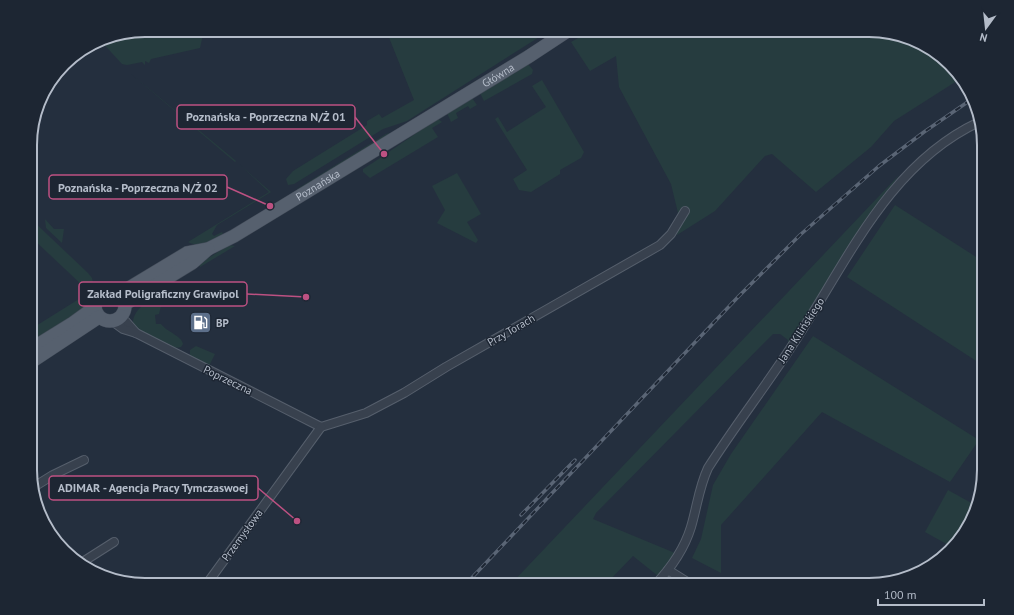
<svg xmlns="http://www.w3.org/2000/svg" width="1014" height="615" font-family="'PT Sans',sans-serif">
<style>
.green{fill:#263c3f}
.lines{fill:none;stroke-linecap:round;stroke-linejoin:round}
.street-casing{stroke:#565f6c;stroke-width:10}
.primary-casing{stroke:#414a57;stroke-width:14}
.street{stroke:#38414e;stroke-width:8}
.primary{stroke:#56606e;stroke-width:13}
.rail-casing{stroke:#5a6575;stroke-width:3.5}
.rail{stroke:#1d2633;stroke-width:2;stroke-dasharray:6;stroke-linecap:butt}
.labels{text-anchor:middle;stroke-width:3;stroke-linejoin:round;paint-order:stroke}
.street-label{font-size:11px;fill:#b4bcc9;stroke:#1d2633}
.poi-label{font-size:11px;font-weight:bold;fill:#b4bcc9;stroke:#1d2633;text-anchor:start}
.rim{fill:none;stroke:#b4bcc9;stroke-width:2}
.leader{fill:none;stroke:#bd5182;stroke-width:1.5}
.callout-dot{fill:#bd5182;stroke:#1d2633;stroke-width:1.5}
.callout{fill:#1d2633;stroke:#bd5182;stroke-width:1.5}
.callout-label{font-size:12px;text-anchor:middle;font-weight:bold;fill:#b4bcc9}
</style>
<rect width="100%" height="100%" fill="#242f3e"/>
<g class="green">
<polygon points="145,30 204,30 200,48 151,59 149,63 145,61 145,65 142,62 127,65 122,64 100,40"/>
<polygon points="386,30 536,30 544,34 407,121 383,129 294,184 288,185 286,179 293,171 367,125 367,121 379,114 382,118 414,100"/>
<polygon points="592,30 869,30 927,46 960,79 894,121 871,147 816,192 772,154 765,156 715,211 677,235 678,213 671,184 619,87 616,56 590,71 571,42"/>
<polygon points="528,64 533,70 532,74 484,101 480,93"/>
<polygon points="130,73 236,161 235,162"/>
<polygon points="542,80 584,152 581,158 560,170 560,174 531,192 519,190 513,179 527,170 495,119 498,117 507,132 546,107 532,86"/>
<polygon points="472,98 477,105 470,109 468,106 456,113 458,118 451,122 447,113"/>
<path d="M 438,119 L 442,122 L 432,128 L 438,137 L 370,178 L 363,172 L 363,169 C 389,153 412,135 438,119 Z"/>
<polygon points="396,131 297,191 297,189 386,134"/>
<path d="M 239,164 L 271,192 L 217,225 L 212,234 L 214,236 L 222,232 L 223,234 C 221,236 218,240 216,241 C 209,245 195,246 188,242 L 269,192 Z"/>
<polygon points="457,173 481,214 467,222 478,240 476,243 437,223 445,210 432,186"/>
<polygon points="899,175 847,250 788,346 788,340 780,334 773,334 596,513 593,519 675,553 658,576 633,556 605,585 510,585"/>
<polygon points="895,205 984,262 984,366 847,277"/>
<polygon points="31,219 88,273 92,278 95,290 88,306 31,344 31,329 79,299 83,293 83,286 31,237"/>
<polygon points="45,219 54,229 64,229 62,243 46,228"/>
<polygon points="229,245 235,246 200,267 199,264"/>
<path d="M 160,294 L 162,302 L 159,314 L 155,315 L 156,324 L 161,324 C 167,332 182,336 183,344 L 181,347 C 169,351 142,333 133,324 C 132,310 148,301 160,294 Z"/>
<polygon points="813,336 979,440 950,482 822,412 721,525 721,573 692,558 701,539 713,485 731,454"/>
<polygon points="196,346 215,354 209,366 190,356 190,350"/>
<polygon points="948,490 975,505 968,528 950,546 925,532"/>
</g>
<g class="lines">
<defs>
<g id="street">
<polyline points="121,316 136,333"/>
<polyline points="112,321 123,329 136,333 321,427"/>
<polyline points="321,427 366,413 404,393 446,367 660,245 671,234 685,211"/>
<polyline points="32,488 53,475 84,460"/>
<polyline points="81,563 114,542"/>
<polyline points="668,570 692,585"/>
<polyline points="206,585 321,427"/>
<path d="M 655,585 C 671,568 684,550 691,527 C 697,507 699,487 708,468 C 736,424 769,382 797,338 C 848,260 889,164 979,122"/>
</g>
<g id="primary">
<circle cx="110" cy="306" r="15"/>
<path id="s1" d="M 119,294 L 187,253 L 208,249 L 234,236 L 528,57 L 569,30"/>
<polyline points="125,304 192,263 208,249"/>
<polyline points="31,349 73,323 95,307"/>
<polyline points="31,362 99,317"/>
</g>
</defs>
<use href="#street" class="street-casing"/>
<use href="#primary" class="primary-casing"/>
<use href="#street" class="street"/>
<use href="#primary" class="primary"/>
<defs>
<g id="rail">
<polyline points="521,515 575,460"/>
<polyline points="465,585 738,297 800,235 879,166 924,132 972,99"/>
</g>
</defs>
<use href="#rail" class="rail-casing"/>
<use href="#rail" class="rail"/>
</g>
<defs>
<symbol id="fuel-square" viewBox="-11 -11 22 22"><rect x="-9" y="-9" width="18" height="18" rx="4" fill="#5c6f8a" stroke="#1d2633"/><path d="M-5.5-6h7V0h2V4h1.3V-2.5L3-4.5l.8-.8L6-3V5H2.5V1h-1V6h-7ZM-4.2-4.7v3.2H.2V-4.7Z" fill="#fff"/></symbol>
</defs>
<g fill-rule="evenodd">
<use href="#fuel-square" x="188" y="310" width="25" height="25"/>
</g>
<g class="labels">
<g class="street-label">
<text dy="4" stroke="none"><textPath href="#s1" startOffset="439">Główna</textPath></text>
<text dy="4" stroke="none"><textPath href="#s1" startOffset="228">Poznańska</textPath></text>
<text transform="translate(511 330) rotate(-30)" y="4">Przy Torach</text>
<text transform="translate(801 330) rotate(-57)" y="4">Jana Kilińskiego</text>
<text transform="translate(228 380) rotate(26)" y="4">Poprzeczna</text>
<text transform="translate(242 535) rotate(-54)" y="4">Przemysłowa</text>
</g>
<g class="poi-label">
<text x="216" y="327">BP</text>
</g>
</g>
<path d="M0 0H1014V615H0ZM145 37H869A108 108 0 0 1 977 145V470A108 108 0 0 1 869 578H145A108 108 0 0 1 37 470V145A108 108 0 0 1 145 37Z" fill="#1d2633" fill-rule="evenodd"/>
<path class="rim" d="M145 37H869A108 108 0 0 1 977 145V470A108 108 0 0 1 869 578H145A108 108 0 0 1 37 470V145A108 108 0 0 1 145 37Z"/>
<path class="leader" d="M384 154L355 117M270 206L227 187M306 297L247 294M297 521L258 488"/>
<g class="callout-dot">
<circle cx="384" cy="154" r="4"/>
<circle cx="270" cy="206" r="4"/>
<circle cx="306" cy="297" r="4"/>
<circle cx="297" cy="521" r="4"/>
</g>
<g class="callout">
<rect x="177" y="105" width="178" height="24" rx="4"/>
<rect x="49" y="175" width="178" height="24" rx="4"/>
<rect x="79" y="282" width="168" height="24" rx="4"/>
<rect x="49" y="476" width="209" height="24" rx="4"/>
</g>
<g class="callout-label">
<text x="266" y="121">Poznańska - Poprzeczna N/Ż 01</text>
<text x="138" y="192">Poznańska - Poprzeczna N/Ż 02</text>
<text x="163" y="298">Zakład Poligraficzny Grawipol</text>
<text x="153" y="492">ADIMAR - Agencja Pracy Tymczaswoej</text>
</g>
<g transform="translate(986 28) rotate(195)" stroke="#1d2633" stroke-width="3" paint-order="stroke">
<path d="M0-3L7 15L0 10L-7 15Z" fill="#b4bcc9"/>
<text y="-6" font-size="11" font-weight="bold" text-anchor="middle" fill="#b4bcc9">N</text>
</g>
<path d="M878 599v6h106v-6" fill="none" stroke="#b4bcc9" stroke-width="2"/>
<text x="884" y="599" font-size="12" fill="#b4bcc9" stroke="#1d2633" stroke-width="3" paint-order="stroke">100 m</text>
</svg>
